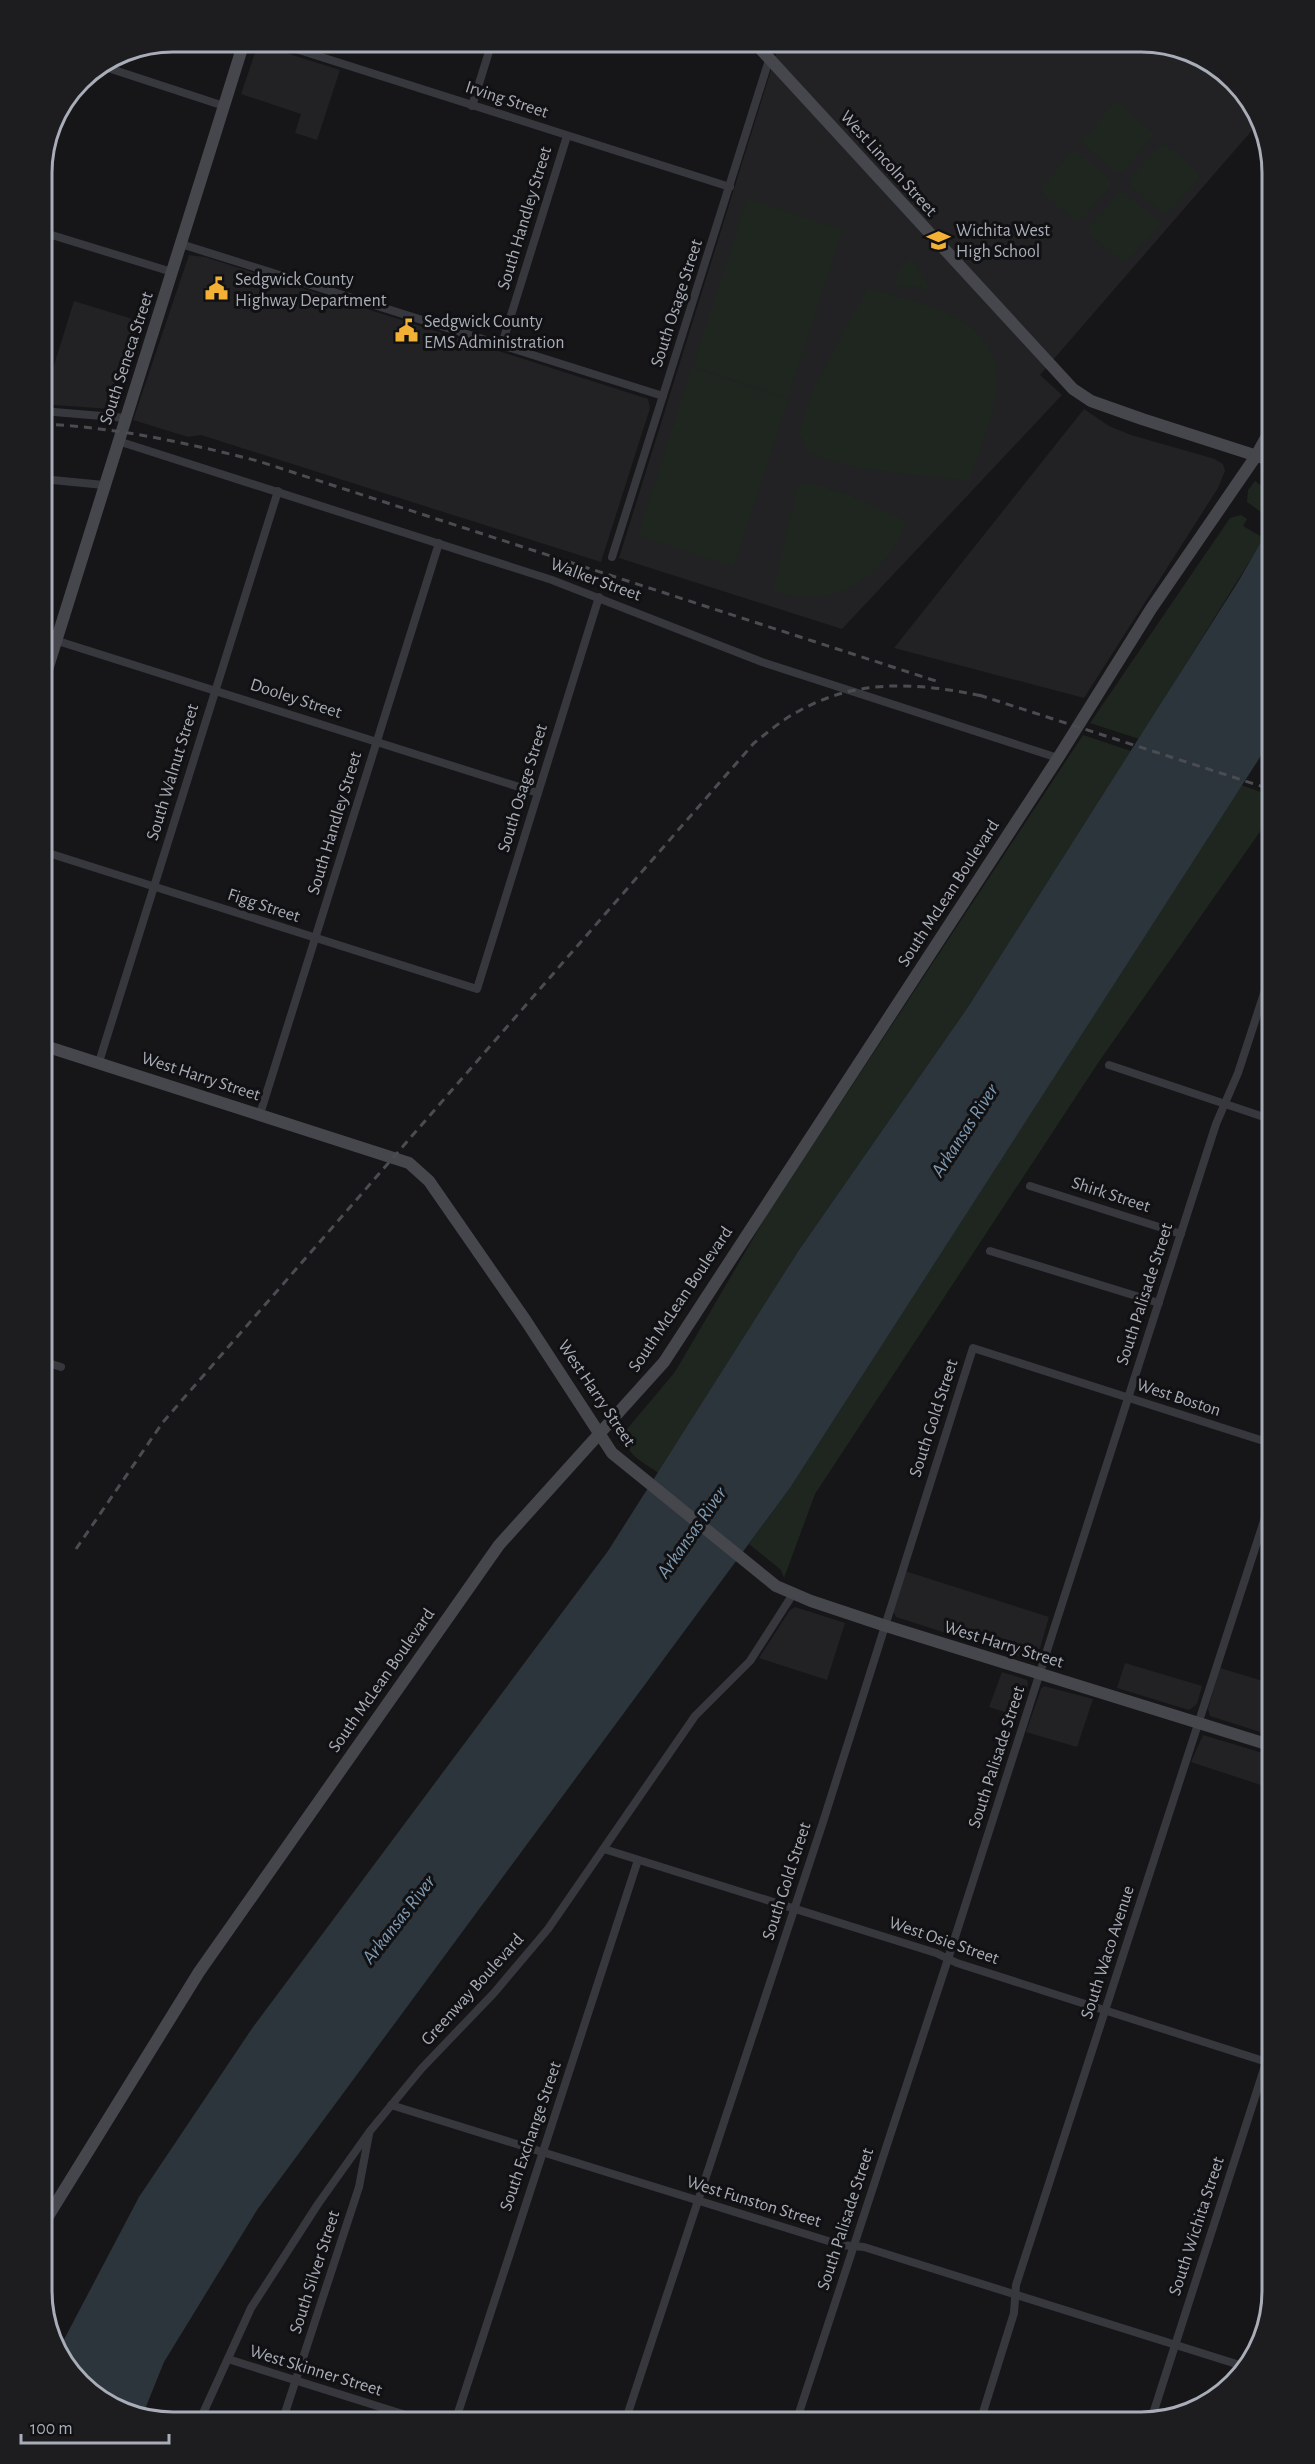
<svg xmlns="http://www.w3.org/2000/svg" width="1315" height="2464" font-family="'Alegreya Sans',sans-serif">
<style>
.built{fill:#222225}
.green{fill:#1e261f}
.water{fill:#2c353c}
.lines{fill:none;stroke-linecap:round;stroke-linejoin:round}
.street{stroke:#37383d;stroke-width:8}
.secondary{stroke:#45474d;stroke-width:12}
.rail{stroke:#4a4c52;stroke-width:3;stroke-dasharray:8 6;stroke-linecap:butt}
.labels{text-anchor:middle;stroke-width:6;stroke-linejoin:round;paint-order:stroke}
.street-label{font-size:18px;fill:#a8adb8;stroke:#111113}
.poi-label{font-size:18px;fill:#a8adb8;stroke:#111113;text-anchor:start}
.water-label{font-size:20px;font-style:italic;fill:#7f9bb3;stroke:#111113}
.rim{fill:none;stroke:#a8adb8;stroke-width:3}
</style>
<rect width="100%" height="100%" fill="#161618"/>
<g class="built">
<polygon points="767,42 1150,42 1215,64 1261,120 1040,375 1062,395 842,629 619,558 776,54"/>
<polygon points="264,46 340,70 317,140 295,133 301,114 241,94 255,53"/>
<polygon points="189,255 205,257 648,399 650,408 601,562 201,435 188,437 133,420"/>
<polygon points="74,301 139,321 117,401 109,409 42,404"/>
<polygon points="1084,409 1109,426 1131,435 1215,459 1223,464 1225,471 1218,488 1084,698 894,648"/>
<polygon points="905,1571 1049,1617 1038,1655 1030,1660 896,1617 892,1609"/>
<polygon points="795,1607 845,1623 827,1680 759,1658 790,1610"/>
<polygon points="1125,1663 1202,1686 1197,1704 1189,1710 1117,1688"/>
<polygon points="1220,1668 1273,1684 1273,1736 1210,1716 1208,1709"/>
<polygon points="1002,1672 1027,1680 1028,1684 1017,1716 989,1707"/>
<polygon points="1044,1686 1093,1699 1077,1747 1026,1732 1041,1689"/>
<polygon points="1203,1735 1273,1756 1273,1789 1191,1762"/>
</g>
<g class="green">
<polygon points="1113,104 1119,104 1152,132 1152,137 1123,172 1117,173 1084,145 1084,139"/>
<polygon points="1165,144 1198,172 1199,178 1169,212 1163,213 1130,185 1130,179 1160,145"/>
<polygon points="1072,152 1077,152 1110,180 1111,186 1081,220 1075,221 1042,193 1042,187"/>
<polygon points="1124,192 1157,220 1158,226 1128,260 1122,261 1089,233 1089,227 1119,193"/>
<polygon points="747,199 843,230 788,398 693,366"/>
<polygon points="912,258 929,287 927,290 923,288 894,286 898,272"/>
<path d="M 868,288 C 922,304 1007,316 996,393 C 992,422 978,453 969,481 L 862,469 L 810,454 L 799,433 L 815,385 Z"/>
<polygon points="692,368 788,399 734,567 638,535"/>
<polygon points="1255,481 1263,487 1266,482 1273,482 1273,502 1265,515 1247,502 1248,490"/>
<path d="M 807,482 L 842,492 L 907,521 C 883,580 836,611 773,590 L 797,488 Z"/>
<polygon points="1241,515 1247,519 1243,526 1264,538 1139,739 1090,723 1230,518"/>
<path d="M 1083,735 L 1131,751 L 968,1007 L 799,1250 L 659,1473 C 642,1461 620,1453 627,1429 L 675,1372 L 768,1213 Z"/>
<polygon points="1241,785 1272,796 1273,813 1098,1063 815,1494 784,1578 781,1570 749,1544 790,1488"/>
</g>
<polygon class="water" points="1273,521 1273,737 790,1488 257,2210 164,2362 143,2414 100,2400 59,2349 139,2197 253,2027 608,1551 799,1250 968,1007 1238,582"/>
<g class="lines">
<g class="street">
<polyline points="274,42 730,187"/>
<polyline points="102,66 224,106"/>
<polyline points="472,106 492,42"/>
<polyline points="42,232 172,272"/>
<polyline points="181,244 663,396"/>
<polyline points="502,344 567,136"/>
<polyline points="42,411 126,418"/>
<polyline points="118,441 552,580 762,662 1058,758"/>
<polyline points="42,479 104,485"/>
<polyline points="612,557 769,60"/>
<polyline points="42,636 538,793"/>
<polyline points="42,851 477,989 599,597"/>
<polyline points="99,1062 278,491"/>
<polyline points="1109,1065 1273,1120"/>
<polyline points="260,1114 439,543"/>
<polyline points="1030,1186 1181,1234"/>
<polyline points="990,1251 1159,1303"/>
<polyline points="42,1361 61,1367"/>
<polyline points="604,1849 936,1953 957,1963 1273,2064"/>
<polyline points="391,2105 841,2245 864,2247 1246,2367"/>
<polyline points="228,2359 428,2422"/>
<polyline points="1151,2420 1273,2041"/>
<polyline points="199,2422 251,2308 318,2204 370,2131 422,2068 494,1993 548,1929 695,1716 750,1661 793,1594"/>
<polyline points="282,2422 359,2187 369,2134"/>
<polyline points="455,2422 638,1860"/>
<polyline points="625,2422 823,1822 973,1348 1273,1444"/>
<polyline points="796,2422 948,1959 1216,1124 1238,1073 1273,966"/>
<polyline points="980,2422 1014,2313 1016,2285 1273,1493"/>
</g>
<g class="secondary">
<polyline points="754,42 1073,389 1091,401 1142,419 1273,461"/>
<polyline points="42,686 244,42"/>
<polyline points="42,1045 409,1163 429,1181 526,1321 612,1453 776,1586 811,1601 883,1625 1273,1746"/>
<polyline points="42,2226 199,1972 499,1545 664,1362 1058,758 1151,609 1256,456 1273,425"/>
</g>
<g class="rail">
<path d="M 42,424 C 115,427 187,443 258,461 L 939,682"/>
<polyline points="979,695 1273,790"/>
<path d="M 76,1549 L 163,1422 L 754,743 C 768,732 783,719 799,711 C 860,677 921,683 987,697"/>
</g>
</g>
<defs>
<symbol id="school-bare" viewBox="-9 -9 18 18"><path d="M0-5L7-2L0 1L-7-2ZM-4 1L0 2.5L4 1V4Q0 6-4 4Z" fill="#f2b134" stroke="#111113" stroke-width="2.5" paint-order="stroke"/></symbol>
<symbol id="civic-bare" viewBox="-9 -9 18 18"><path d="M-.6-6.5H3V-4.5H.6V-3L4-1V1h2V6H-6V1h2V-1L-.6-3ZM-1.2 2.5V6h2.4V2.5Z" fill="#f2b134" stroke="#111113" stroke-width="2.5" paint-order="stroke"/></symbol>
</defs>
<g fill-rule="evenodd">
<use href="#school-bare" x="922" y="224" width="33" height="33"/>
<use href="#civic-bare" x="200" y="272" width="33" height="33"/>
<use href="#civic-bare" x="390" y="314" width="33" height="33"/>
</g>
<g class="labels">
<g class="street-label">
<text transform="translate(507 99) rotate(18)" y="6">Irving Street</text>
<text transform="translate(889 163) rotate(48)" y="6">West Lincoln Street</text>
<text transform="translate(524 218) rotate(-73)" y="6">South Handley Street</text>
<text transform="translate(676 303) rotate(-72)" y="6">South Osage Street</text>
<text transform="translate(126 358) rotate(-72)" y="6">South Seneca Street</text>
<text transform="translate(596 579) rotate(20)" y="6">Walker Street</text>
<text transform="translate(296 698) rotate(18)" y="6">Dooley Street</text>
<text transform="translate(172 772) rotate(-73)" y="6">South Walnut Street</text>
<text transform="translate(522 788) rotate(-73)" y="6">South Osage Street</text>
<text transform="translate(334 823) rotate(-73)" y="6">South Handley Street</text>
<text transform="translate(948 893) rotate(-57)" y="6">South McLean Boulevard</text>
<text transform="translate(264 905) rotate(18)" y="6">Figg Street</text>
<text transform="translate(201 1076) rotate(18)" y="6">West Harry Street</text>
<text transform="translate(1111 1194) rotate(18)" y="6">Shirk Street</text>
<text transform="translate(1144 1294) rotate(-72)" y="6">South Palisade Street</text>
<text transform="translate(680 1299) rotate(-56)" y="6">South McLean Boulevard</text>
<text transform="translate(597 1393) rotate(56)" y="6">West Harry Street</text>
<text transform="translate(1179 1397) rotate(18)" y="6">West Boston</text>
<text transform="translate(933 1418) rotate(-72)" y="6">South Gold Street</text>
<text transform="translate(1004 1644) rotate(17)" y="6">West Harry Street</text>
<text transform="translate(381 1680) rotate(-55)" y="6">South McLean Boulevard</text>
<text transform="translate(996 1757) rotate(-72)" y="6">South Palisade Street</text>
<text transform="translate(786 1881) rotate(-72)" y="6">South Gold Street</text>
<text transform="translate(944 1940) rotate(19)" y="6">West Osie Street</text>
<text transform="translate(1107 1952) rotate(-72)" y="6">South Waco Avenue</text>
<text transform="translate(472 1989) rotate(-48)" y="6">Greenway Boulevard</text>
<text transform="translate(530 2136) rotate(-71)" y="6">South Exchange Street</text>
<text transform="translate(754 2201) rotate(17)" y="6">West Funston Street</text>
<text transform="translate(845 2219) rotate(-72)" y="6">South Palisade Street</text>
<text transform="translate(1196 2226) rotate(-72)" y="6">South Wichita Street</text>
<text transform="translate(314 2272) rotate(-72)" y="6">South Silver Street</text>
<text transform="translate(316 2370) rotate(17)" y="6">West Skinner Street</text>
</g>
<g class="poi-label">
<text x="956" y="236">Wichita West<tspan x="956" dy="21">High School</tspan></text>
<text x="235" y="285">Sedgwick County<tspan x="235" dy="21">Highway Department</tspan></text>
<text x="424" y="327">Sedgwick County<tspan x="424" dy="21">EMS Administration</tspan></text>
</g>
<g class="water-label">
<text transform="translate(964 1130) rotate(-57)" y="7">Arkansas River</text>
<text transform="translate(691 1532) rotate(-55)" y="7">Arkansas River</text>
<text transform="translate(398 1919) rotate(-52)" y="7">Arkansas River</text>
</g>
</g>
<path d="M0 0H1315V2464H0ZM173 52H1141A121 121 0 0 1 1262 173V2291A121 121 0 0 1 1141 2412H173A121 121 0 0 1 52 2291V173A121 121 0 0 1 173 52Z" fill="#1d1d20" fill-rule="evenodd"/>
<path class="rim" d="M173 52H1141A121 121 0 0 1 1262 173V2291A121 121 0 0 1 1141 2412H173A121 121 0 0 1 52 2291V173A121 121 0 0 1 173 52Z"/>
<path d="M21 2434v9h148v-9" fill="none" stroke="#a8adb8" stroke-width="3"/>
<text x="30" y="2434" font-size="18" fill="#a8adb8" stroke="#111113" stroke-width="4.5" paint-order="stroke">100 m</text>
</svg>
